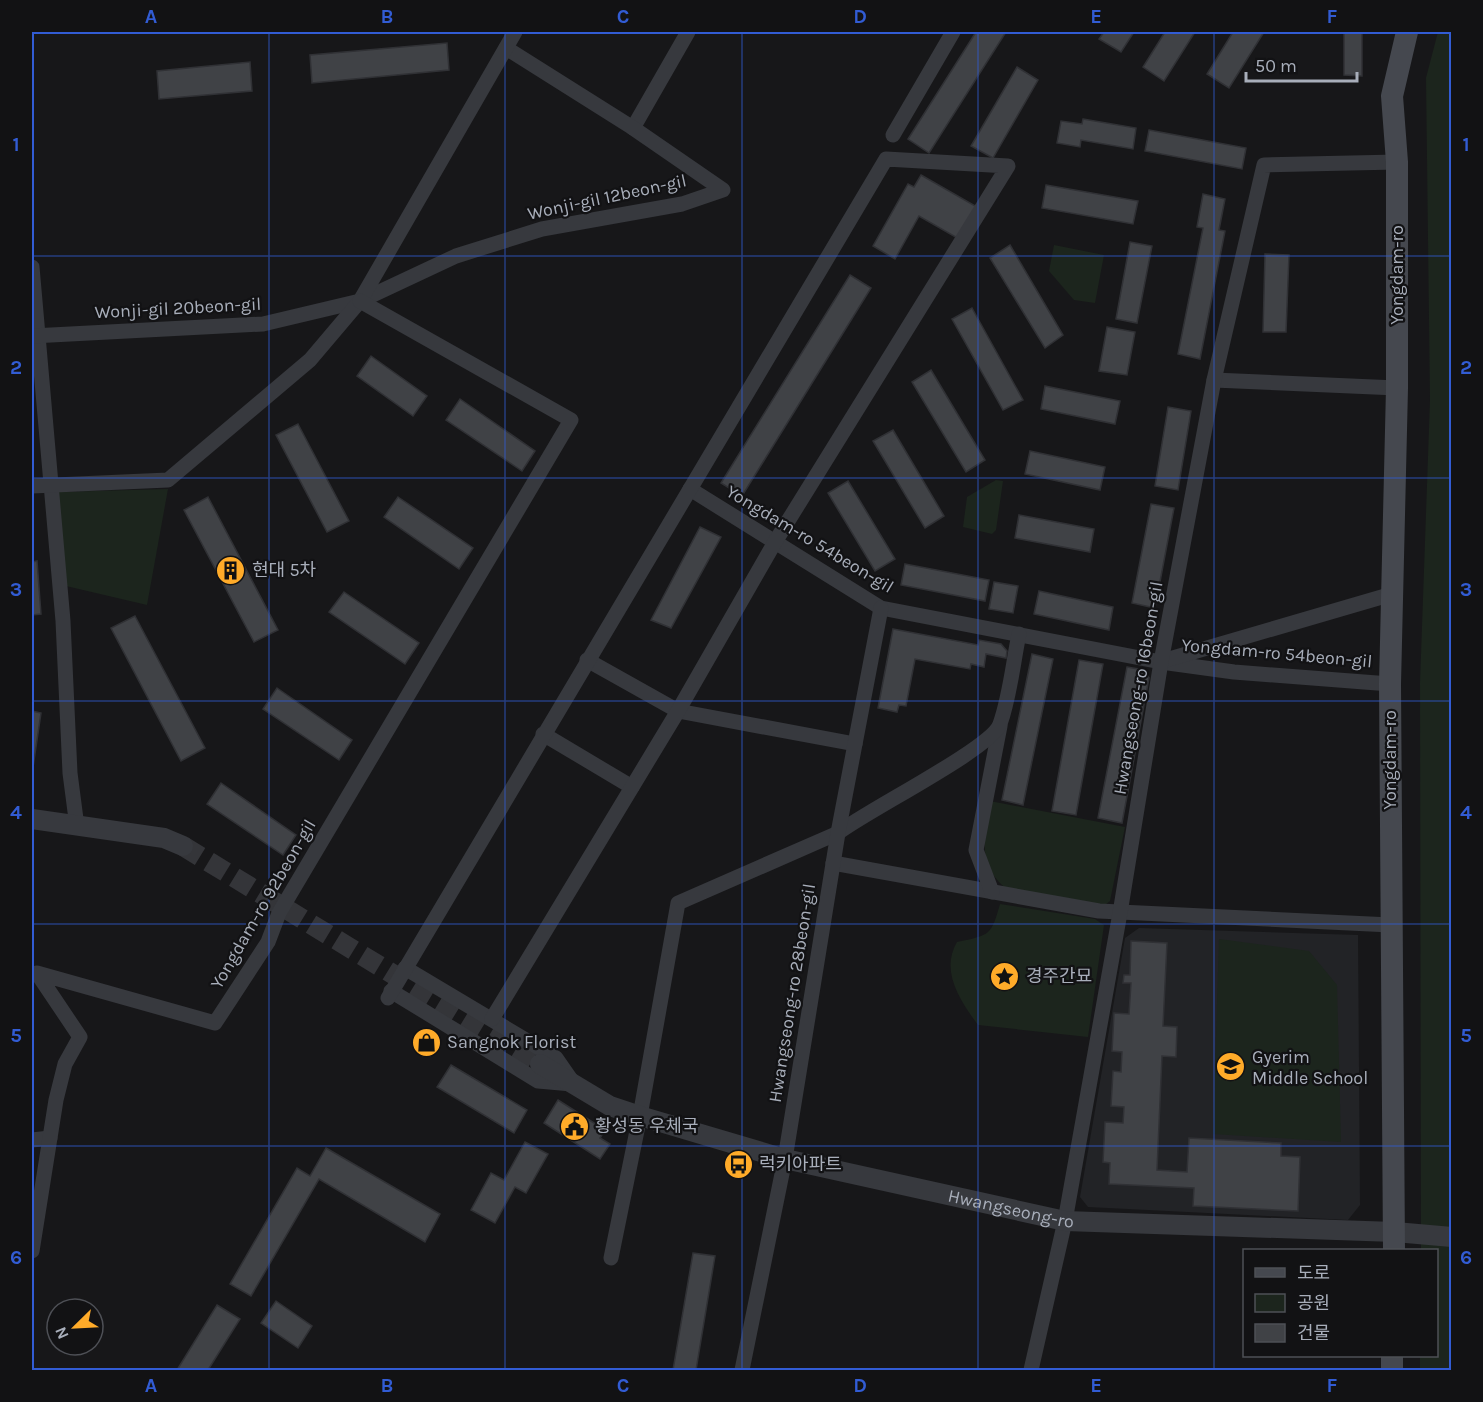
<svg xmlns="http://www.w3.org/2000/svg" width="1483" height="1402" font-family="Karla,'Noto Sans KR',sans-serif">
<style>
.built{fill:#222326}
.green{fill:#1c251d}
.building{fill:#404246;stroke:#303135;stroke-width:1.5}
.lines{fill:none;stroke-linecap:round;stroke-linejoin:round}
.tertiary-tunnel{stroke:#343539;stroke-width:20;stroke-dasharray:20 10;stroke-linecap:butt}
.minor{stroke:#37393e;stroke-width:15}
.tertiary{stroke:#37393e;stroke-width:20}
.secondary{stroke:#45484f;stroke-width:22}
.grid{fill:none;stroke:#325cd4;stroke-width:1.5;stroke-opacity:0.55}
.labels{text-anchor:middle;stroke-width:4.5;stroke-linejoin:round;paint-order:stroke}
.street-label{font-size:18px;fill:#a8aeba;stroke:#121214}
.poi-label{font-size:18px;fill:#a8aeba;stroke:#121214;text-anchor:start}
.neatline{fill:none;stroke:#325cd4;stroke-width:2}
.grid-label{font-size:20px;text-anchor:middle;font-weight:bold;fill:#325cd4}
</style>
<rect width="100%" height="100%" fill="#171719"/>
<polygon class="built" points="1139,928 1358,935 1360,1205 1348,1220 1088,1207 1080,1197 1125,938"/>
<g class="green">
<polygon points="1438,32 1451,32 1452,1370 1420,1370 1420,1356 1436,1356 1436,1250 1421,1250 1420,683 1430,400 1426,78"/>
<polygon points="1054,245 1104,255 1095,303 1074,300 1049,271"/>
<polygon points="996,480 1003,481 996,530 992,534 963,527 967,497"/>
<polygon points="168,489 147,605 66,586 58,492"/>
<path d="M 990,801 L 1125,827 L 1110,901 L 1105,905 L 1004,887 C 976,862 985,834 990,801 Z"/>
<path d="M 1000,904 L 1095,919 L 1104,925 L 1088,1037 L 978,1025 C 960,1001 940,971 957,942 C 990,935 991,936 1000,904 Z"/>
<polygon points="1219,939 1309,951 1337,985 1341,1142 1213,1134"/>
</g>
<g class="building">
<polygon points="976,32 1006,32 929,153 908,139"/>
<polygon points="1104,32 1134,32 1121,52 1099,39"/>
<polygon points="1165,32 1195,32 1164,81 1143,67"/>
<polygon points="1233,32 1264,32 1229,88 1207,74"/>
<polygon points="1344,32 1362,32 1362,76 1344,75"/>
<polygon points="447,43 449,70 312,83 310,55"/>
<polygon points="250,62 252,91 159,99 157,71"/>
<polygon points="1017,67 1038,80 993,158 971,146"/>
<polygon points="1083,119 1136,128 1133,149 1081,140 1080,147 1057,143 1061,121 1082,124"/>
<polygon points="1149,130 1246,148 1242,169 1145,151"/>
<polygon points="921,175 977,207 959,239 919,216 895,259 873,246 908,184 914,187"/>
<polygon points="1046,185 1138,201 1133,224 1042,208"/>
<polygon points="1203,194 1225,199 1219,230 1225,231 1200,359 1178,354 1203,228 1197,227"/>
<polygon points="1130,242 1152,246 1137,323 1116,319"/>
<polygon points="1010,245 1063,335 1045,348 990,258"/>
<polygon points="1265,254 1289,255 1286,332 1263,332"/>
<polygon points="850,275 871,288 742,496 721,483"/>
<polygon points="972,308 1023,400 1003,410 952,319"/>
<polygon points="1107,327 1135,332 1127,375 1099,371"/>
<polygon points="371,356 427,396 413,416 357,376"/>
<polygon points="931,370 985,460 966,472 912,382"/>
<polygon points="1045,386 1120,401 1115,424 1041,409"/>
<polygon points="460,399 535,451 522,471 446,420"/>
<polygon points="1168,407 1191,411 1178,490 1155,486"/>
<polygon points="298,424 349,521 327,532 276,435"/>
<polygon points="893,430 944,516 925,528 873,441"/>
<polygon points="1030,451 1105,467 1100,490 1025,474"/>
<polygon points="848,481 895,559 875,571 828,493"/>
<polygon points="208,497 278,630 254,642 184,510"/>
<polygon points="398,497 473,548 459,569 384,517"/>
<polygon points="1151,504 1174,508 1155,608 1132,603"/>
<polygon points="1019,515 1094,529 1090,552 1015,538"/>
<polygon points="700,527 721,537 671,628 651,620"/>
<polygon points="37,561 41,614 32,615 32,562"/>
<polygon points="905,564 989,580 985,601 901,585"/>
<polygon points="994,582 1018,586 1013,613 989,609"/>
<polygon points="1039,591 1113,607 1109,630 1034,614"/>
<polygon points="344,592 419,643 405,664 329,612"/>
<polygon points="135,616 205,748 181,761 111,628"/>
<polygon points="893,629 978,645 979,640 1001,644 1007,651 1006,658 986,654 984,667 971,664 970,669 915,659 906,706 899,705 897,712 878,708"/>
<polygon points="1032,654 1053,659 1023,805 1002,800"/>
<polygon points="1079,660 1103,664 1076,815 1052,811"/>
<polygon points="1127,667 1144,670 1149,678 1122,823 1098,818"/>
<polygon points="277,688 352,740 339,760 263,709"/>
<polygon points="32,711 41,713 32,774"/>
<polygon points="221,783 296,835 283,855 207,804"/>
<polygon points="1131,941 1167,943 1163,1026 1177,1027 1176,1057 1162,1056 1157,1170 1187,1172 1189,1138 1281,1143 1281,1156 1300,1157 1298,1211 1193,1206 1194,1188 1109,1184 1110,1163 1103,1162 1105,1122 1123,1123 1124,1107 1111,1106 1113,1071 1121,1072 1122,1052 1112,1051 1114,1013 1129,1014 1131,983 1123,983 1124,975 1130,975"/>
<polygon points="451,1065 527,1110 514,1133 437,1087"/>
<polygon points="558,1100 605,1130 600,1138 610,1144 600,1159 544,1123"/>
<polygon points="525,1142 548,1154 526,1193 515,1187 495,1223 471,1210 491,1173 504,1180"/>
<polygon points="326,1148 440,1214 425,1242 319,1179 251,1296 230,1284 297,1168 310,1176"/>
<polygon points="693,1253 715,1256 696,1370 673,1370"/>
<polygon points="276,1301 312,1326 298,1348 261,1323"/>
<polygon points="217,1305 240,1319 208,1370 177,1370"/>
</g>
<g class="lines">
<polyline class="tertiary-tunnel" points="183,846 540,1064"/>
<g class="minor">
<polyline points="633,128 688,32"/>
<polyline points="893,135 953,32"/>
<polyline points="32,267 63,621 70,773 77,827"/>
<polyline points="32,336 263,324 360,301 456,256 542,229 682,204 723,190 633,128 506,48"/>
<polyline points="1214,380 1397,388"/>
<polyline points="32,486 168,480 310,360 360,301 515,32"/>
<polyline points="690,489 881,608 1161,662 1234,672 1390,684"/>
<polyline points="587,660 678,711 855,744"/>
<polyline points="1166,660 1392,594"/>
<polyline points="543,734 632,787"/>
<polyline points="833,863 1099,911 1391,925"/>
<polyline points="992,892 976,850 1000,726"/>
<polyline points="405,968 556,1058 572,1081"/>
<polyline points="391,991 538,1081 572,1084"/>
<polyline points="388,998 886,159 1008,166 775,542 678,711 492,1019"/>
<polyline points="32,1140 50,1138"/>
<polyline points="32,1251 56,1100 65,1064 80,1037 37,973 215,1023 268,942 279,913 571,420 360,301"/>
<path d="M 611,1258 L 640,1116 L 678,903 L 838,833 C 866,811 992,748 1000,724 C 1010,696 1013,663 1019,634"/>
<polyline points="742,1370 785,1159 838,833 881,608"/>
<polyline points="1031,1370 1065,1221 1120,913 1161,662 1214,380 1264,165 1397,162"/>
</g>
<g class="tertiary">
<polyline points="32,819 164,838 183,846"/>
<path id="s1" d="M 540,1064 L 610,1106 L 640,1116 L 785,1159 L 1065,1221 L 1395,1232 L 1452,1237"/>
</g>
<g class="secondary">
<polyline points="1394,1250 1390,684 1397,388 1397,162 1392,96 1407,32"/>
<polyline points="1392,1370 1392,1356"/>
</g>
</g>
<path class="grid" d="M 269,32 L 269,1370M 505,32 L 505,1370M 742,32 L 742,1370M 978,32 L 978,1370M 1214,32 L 1214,1370M 32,256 L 1452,256M 32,478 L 1452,478M 32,701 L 1452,701M 32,924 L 1452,924M 32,1146 L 1452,1146"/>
<defs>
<symbol id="building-disc" viewBox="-11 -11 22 22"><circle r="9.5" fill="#ffab29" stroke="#121214"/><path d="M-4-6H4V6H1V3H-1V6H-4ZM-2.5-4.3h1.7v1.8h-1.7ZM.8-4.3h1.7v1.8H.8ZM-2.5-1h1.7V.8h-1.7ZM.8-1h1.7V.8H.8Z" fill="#111"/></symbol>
<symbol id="sight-disc" viewBox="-11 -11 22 22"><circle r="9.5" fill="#ffab29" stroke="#121214"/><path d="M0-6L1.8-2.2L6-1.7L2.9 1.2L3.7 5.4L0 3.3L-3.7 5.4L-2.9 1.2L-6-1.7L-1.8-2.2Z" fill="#111"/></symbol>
<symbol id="shop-disc" viewBox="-11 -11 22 22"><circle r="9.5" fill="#ffab29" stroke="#121214"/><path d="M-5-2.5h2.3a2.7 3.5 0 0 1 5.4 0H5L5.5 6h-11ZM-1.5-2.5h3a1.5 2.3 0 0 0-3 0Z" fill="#111"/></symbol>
<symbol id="school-disc" viewBox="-11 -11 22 22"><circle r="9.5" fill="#ffab29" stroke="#121214"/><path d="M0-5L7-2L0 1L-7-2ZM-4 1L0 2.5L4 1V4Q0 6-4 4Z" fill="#111"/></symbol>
<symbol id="civic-disc" viewBox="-11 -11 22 22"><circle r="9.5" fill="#ffab29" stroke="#121214"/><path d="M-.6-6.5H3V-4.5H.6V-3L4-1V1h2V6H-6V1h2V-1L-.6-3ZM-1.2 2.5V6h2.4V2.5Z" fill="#111"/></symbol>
<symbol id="bus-disc" viewBox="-11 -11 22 22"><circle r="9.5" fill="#ffab29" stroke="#121214"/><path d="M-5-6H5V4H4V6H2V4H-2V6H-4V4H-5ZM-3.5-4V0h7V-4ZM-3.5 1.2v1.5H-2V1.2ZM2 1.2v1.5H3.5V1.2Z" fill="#111"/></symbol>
</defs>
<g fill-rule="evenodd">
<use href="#building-disc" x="214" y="554" width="33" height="33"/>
<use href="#sight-disc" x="988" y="960" width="33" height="33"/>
<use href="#shop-disc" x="410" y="1026" width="33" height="33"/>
<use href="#school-disc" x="1214" y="1050" width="33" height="33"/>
<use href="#civic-disc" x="558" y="1110" width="33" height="33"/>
<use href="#bus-disc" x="722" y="1148" width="33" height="33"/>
</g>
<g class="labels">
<g class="street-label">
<text transform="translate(607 197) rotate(-12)" y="6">Wonji-gil 12beon-gil</text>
<text transform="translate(1397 275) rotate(-90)" y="6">Yongdam-ro</text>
<text transform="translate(178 308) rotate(-3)" y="6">Wonji-gil 20beon-gil</text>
<text transform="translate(810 539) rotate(31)" y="6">Yongdam-ro 54beon-gil</text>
<text transform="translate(1277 653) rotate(5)" y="6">Yongdam-ro 54beon-gil</text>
<text transform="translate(1138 688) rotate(-80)" y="6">Hwangseong-ro 16beon-gil</text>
<text transform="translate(1390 760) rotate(-90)" y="6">Yongdam-ro</text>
<text transform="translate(263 904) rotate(-60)" y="6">Yongdam-ro 92beon-gil</text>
<text transform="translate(792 993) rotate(-81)" y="6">Hwangseong-ro 28beon-gil</text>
<text dy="6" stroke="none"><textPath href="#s1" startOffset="496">Hwangseong-ro</textPath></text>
</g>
<g class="poi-label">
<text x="252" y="576">현대 5차</text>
<text x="1026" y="982">경주간묘</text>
<text x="447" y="1048">Sangnok Florist</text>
<text x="1252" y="1063">Gyerim<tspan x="1252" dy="21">Middle School</tspan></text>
<text x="595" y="1132">황성동 우체국</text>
<text x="759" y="1170">럭키아파트</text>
</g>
</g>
<rect width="1483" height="1402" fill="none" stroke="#121214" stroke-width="66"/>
<rect x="1243" y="1249" width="195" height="108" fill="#121214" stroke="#4e5056" stroke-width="1.5"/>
<rect x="1255" y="1268" width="30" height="9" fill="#45484f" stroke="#4e5056" stroke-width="1.5"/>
<text x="1297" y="1279" font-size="18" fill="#a8aeba">도로</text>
<rect x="1255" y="1294" width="30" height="18" fill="#1c251d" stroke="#4e5056" stroke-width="1.5"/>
<text x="1297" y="1309" font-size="18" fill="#a8aeba">공원</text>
<rect x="1255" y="1324" width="30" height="18" fill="#404246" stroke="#4e5056" stroke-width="1.5"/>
<text x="1297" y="1339" font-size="18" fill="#a8aeba">건물</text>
<g transform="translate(75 1327) rotate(246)"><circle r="28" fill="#121214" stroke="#4e5056" stroke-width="1.5"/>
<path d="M0-4.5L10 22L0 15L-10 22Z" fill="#ffab29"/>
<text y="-9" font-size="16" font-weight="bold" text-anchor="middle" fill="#a8aeba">N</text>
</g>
<path d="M1246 72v9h111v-9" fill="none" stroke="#a8aeba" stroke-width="3"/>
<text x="1255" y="72" font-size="18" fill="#a8aeba" stroke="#121214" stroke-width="4.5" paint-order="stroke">50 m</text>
<rect x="33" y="33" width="1417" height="1336" class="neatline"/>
<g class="grid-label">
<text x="151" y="23">A</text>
<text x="387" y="23">B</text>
<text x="623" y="23">C</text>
<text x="860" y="23">D</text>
<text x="1096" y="23">E</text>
<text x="1332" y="23">F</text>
<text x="16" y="151">1</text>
<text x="1466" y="151">1</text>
<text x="16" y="374">2</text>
<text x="1466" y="374">2</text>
<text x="16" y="596">3</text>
<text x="1466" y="596">3</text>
<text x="16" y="819">4</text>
<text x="1466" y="819">4</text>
<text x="16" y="1042">5</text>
<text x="1466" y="1042">5</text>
<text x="16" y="1264">6</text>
<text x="1466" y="1264">6</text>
<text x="151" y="1392">A</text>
<text x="387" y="1392">B</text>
<text x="623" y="1392">C</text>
<text x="860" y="1392">D</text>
<text x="1096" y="1392">E</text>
<text x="1332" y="1392">F</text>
</g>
</svg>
